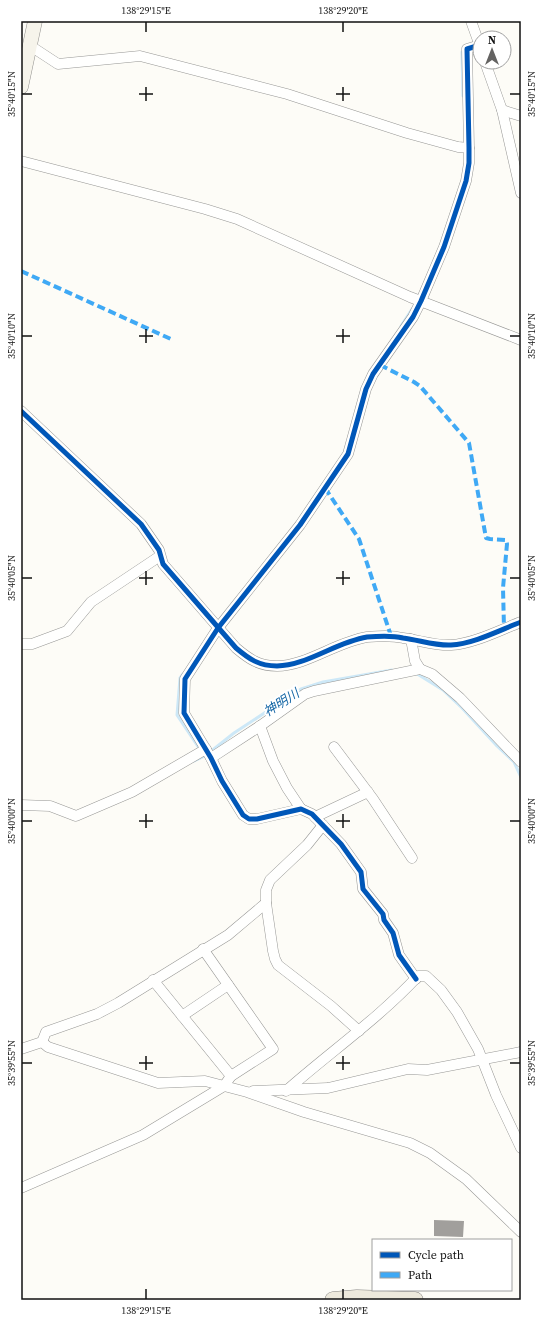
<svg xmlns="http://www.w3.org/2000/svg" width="542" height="1321" font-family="'Source Serif 4','Noto Sans JP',serif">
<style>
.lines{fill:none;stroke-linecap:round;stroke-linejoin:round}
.stream{stroke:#cde8f7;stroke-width:3}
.building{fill:#a19f9c}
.street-casing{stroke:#979795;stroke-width:11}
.secondary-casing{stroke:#8e8d8b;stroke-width:15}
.primary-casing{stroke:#858482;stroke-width:17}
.street{stroke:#fffffe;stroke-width:10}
.secondary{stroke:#f6f4eb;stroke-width:14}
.primary{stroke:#ede9dc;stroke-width:16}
.quiet{stroke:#3fa9f5;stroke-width:4;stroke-dasharray:8 4;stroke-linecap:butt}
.cycleway-casing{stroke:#fff;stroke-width:8}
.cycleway{stroke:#0057b8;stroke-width:5}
.ticks{fill:none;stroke:#111;stroke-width:1.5}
.labels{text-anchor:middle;stroke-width:4;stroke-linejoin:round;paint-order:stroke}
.water-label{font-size:13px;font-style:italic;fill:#1768a6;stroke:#fff}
.neatline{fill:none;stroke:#111;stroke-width:1.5}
.ticks-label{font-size:10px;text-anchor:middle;fill:#111}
</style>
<rect width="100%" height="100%" fill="#fdfcf7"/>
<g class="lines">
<g class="stream">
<polyline points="462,52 463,96"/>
<polyline points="401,326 412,309"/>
<polyline points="414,672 443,690 462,708 497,746 514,762 521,777"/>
<polyline points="183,674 180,678 177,715 199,748"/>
<polyline points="194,761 205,756 234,733 301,689 323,682 392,670"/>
</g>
</g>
<polygon class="building" points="434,1220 464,1221 463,1237 434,1236"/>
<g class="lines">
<defs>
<g id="street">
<polyline points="471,21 480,46"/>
<polyline points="29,45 58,64 140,56 287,94 407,133 458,147 469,148"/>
<polyline points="485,62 502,110 521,193"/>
<polyline points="502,110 521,116"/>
<polyline points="21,161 205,209 237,219 410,297 521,340"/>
<path d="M 21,411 L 141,524 L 159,550 L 163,564 L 236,648 C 249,659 259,666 277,666 C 306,666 336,642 367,637 C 379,636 391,635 403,638 C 419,640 436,646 451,645 C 473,644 500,630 521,622"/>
<polyline points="411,639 415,661 420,669"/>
<polyline points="21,644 32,644 67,631 91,602 160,556"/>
<polyline points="260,726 273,761 287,788 301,809"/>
<polyline points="334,747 373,799 412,858"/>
<polyline points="211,758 260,726 305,694 314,691 420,669 432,674 460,698 521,762"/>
<polyline points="21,805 50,806 76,816 132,792 206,749"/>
<polyline points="315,817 368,792"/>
<polyline points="323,825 307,845 270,880 266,890 266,903 273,951 275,959 278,965 331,1006 359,1031"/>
<polyline points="416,979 399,955 393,933 384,920 383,914 363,889 361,872 341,844 312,814 301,809 257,819 249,819 243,815 222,781 211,758 184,713 185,679 218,628 300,525 348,454 366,389 373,374 413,317 421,301 444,247 466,181 469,163 469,148 467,49 480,45"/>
<polyline points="153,980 231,1076"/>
<polyline points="182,1016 228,985"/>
<polyline points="42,1042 46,1032 97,1014 118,1003 228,935 266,903"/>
<polyline points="21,1049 42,1042 48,1047 158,1083 205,1081 247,1092 304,1112 410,1143 430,1153 466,1179 521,1232"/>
<polyline points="253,1091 328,1088 408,1069 427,1070 521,1052"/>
<path d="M 286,1091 C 330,1052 378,1019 418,976 L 426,976 L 441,990 L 457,1012 L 478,1049 L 496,1095 L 521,1148"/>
<polyline points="21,1188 143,1135 224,1086 231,1076 273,1049 203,949"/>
</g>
<polyline id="secondary" points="21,87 35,21"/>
<polyline id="primary" points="333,1300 357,1298 415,1300"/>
</defs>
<use href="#street" class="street-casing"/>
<use href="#secondary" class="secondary-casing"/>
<use href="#primary" class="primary-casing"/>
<use href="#street" class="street"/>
<use href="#secondary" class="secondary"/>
<use href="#primary" class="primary"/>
<g class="quiet">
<polyline points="21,271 173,340"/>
<polyline points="380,365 414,382 420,386 469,443 486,538 490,539 506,540 507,544 503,588 504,628"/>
<polyline points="325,488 359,539 391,636"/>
</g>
<defs>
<g id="cycleway">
<path d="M 21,411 L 141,524 L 159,550 L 163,564 L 236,648 C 249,659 259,666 277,666 C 306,666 336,642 367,637 C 379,636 391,635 403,638 C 419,640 436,646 451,645 C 473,644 500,630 521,622"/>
<polyline points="416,979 399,955 393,933 384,920 383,914 363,889 361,872 341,844 312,814 301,809 257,819 249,819 243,815 222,781 211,758 184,713 185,679 218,628 300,525 348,454 366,389 373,374 413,317 421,301 444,247 466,181 469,163 469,148 467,49 480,45"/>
</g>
</defs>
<use href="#cycleway" class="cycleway-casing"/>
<use href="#cycleway" class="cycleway"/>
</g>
<path class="ticks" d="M 146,22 L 146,32M 343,22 L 343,32M 146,87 L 146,101M 343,87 L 343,101M 22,94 L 32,94M 139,94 L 153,94M 336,94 L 350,94M 510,94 L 520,94M 146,329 L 146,343M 343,329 L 343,343M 22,336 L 32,336M 139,336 L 153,336M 336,336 L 350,336M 510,336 L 520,336M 146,571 L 146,585M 343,571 L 343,585M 22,578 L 32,578M 139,578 L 153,578M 336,578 L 350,578M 510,578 L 520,578M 146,814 L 146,828M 343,814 L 343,828M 22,821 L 32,821M 139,821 L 153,821M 336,821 L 350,821M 510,821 L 520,821M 146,1056 L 146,1070M 343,1056 L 343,1070M 22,1063 L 32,1063M 139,1063 L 153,1063M 336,1063 L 350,1063M 510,1063 L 520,1063M 146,1289 L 146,1299M 343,1289 L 343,1299"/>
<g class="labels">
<g class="water-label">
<text transform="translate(281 702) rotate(-33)" y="5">神明川</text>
</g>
</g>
<rect width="542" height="1321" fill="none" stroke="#ffffff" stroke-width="44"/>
<rect x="372" y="1239" width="140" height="52" fill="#ffffff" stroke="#a0a0a0"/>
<rect x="380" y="1252" width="20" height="6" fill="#0057b8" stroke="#a0a0a0"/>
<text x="408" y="1259" font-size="12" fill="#111111">Cycle path</text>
<rect x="380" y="1272" width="20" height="6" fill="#3fa9f5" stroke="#a0a0a0"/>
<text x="408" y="1279" font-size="12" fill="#111111">Path</text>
<g transform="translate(492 50)"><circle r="19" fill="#ffffff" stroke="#a0a0a0"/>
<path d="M0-3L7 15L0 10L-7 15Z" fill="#646362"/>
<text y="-6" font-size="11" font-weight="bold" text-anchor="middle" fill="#111111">N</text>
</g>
<rect x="22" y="22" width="498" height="1277" class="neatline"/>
<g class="ticks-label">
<text x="146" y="14">138°29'15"E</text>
<text x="343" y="14">138°29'20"E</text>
<text transform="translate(11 94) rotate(-90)" y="4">35°40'15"N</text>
<text transform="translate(531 94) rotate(-90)" y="4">35°40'15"N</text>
<text transform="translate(11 336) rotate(-90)" y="4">35°40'10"N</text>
<text transform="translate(531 336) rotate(-90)" y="4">35°40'10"N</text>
<text transform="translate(11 578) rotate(-90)" y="4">35°40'05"N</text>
<text transform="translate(531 578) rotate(-90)" y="4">35°40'05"N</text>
<text transform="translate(11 821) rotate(-90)" y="4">35°40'00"N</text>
<text transform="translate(531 821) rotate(-90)" y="4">35°40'00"N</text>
<text transform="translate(11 1063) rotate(-90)" y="4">35°39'55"N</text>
<text transform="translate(531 1063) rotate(-90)" y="4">35°39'55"N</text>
<text x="146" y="1314">138°29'15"E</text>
<text x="343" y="1314">138°29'20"E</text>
</g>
</svg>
